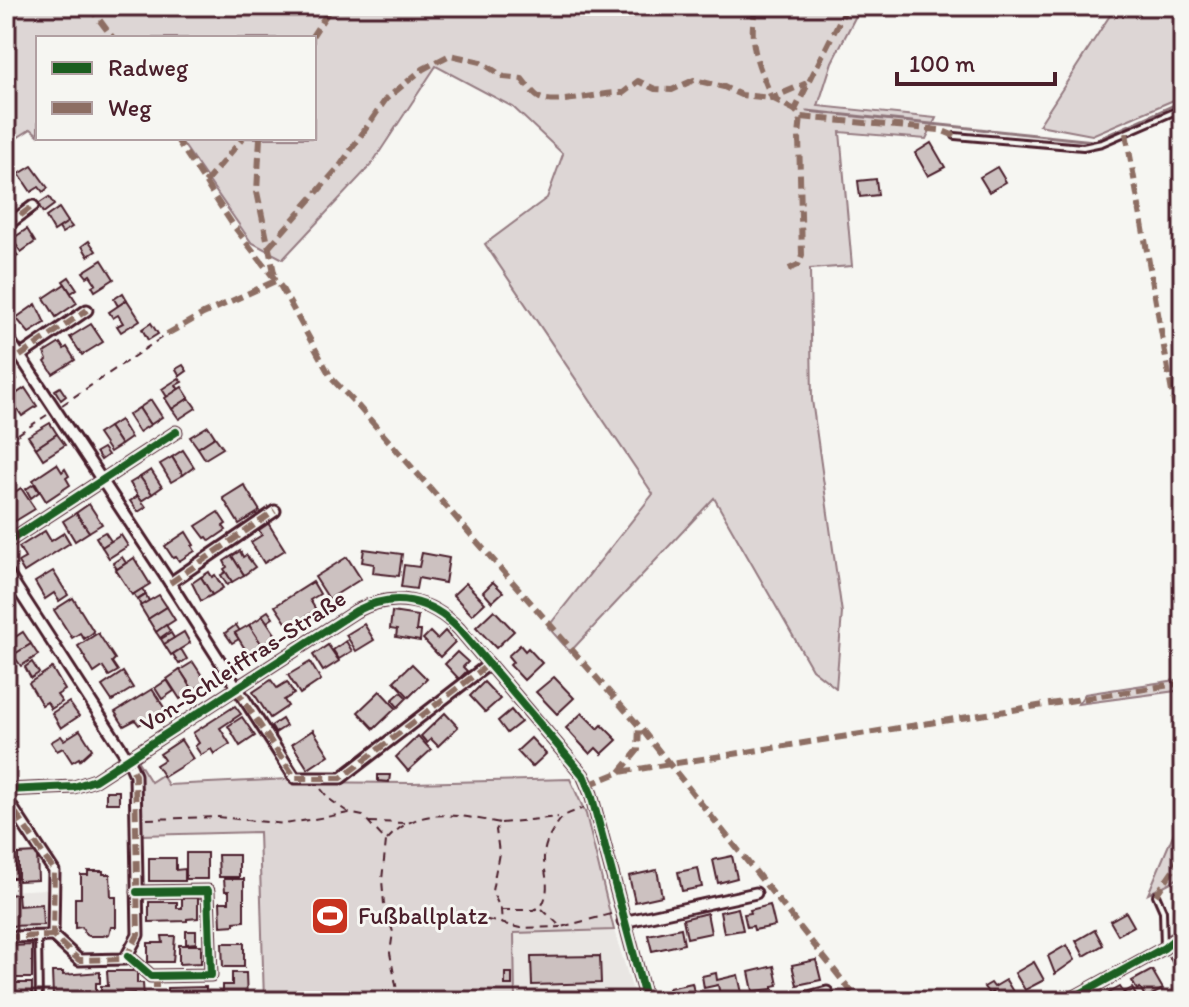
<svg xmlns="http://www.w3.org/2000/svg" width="1189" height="1007" font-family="Itim,sans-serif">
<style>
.built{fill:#e9e6e3}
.green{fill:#ddd6d5;stroke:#947a80;stroke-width:2}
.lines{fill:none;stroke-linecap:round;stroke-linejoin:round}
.stream{stroke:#8e747a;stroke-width:3}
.building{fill:#ccc1c0;stroke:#4a1f2b;stroke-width:2}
.lane-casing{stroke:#4a1f2b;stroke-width:10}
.street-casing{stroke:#4a1f2b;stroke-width:15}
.path{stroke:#4a1f2b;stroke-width:2;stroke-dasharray:8 6;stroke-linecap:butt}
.lane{stroke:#f6f6f2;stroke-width:4}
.street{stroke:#f6f6f2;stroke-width:9}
.quiet{stroke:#8d6e63;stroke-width:6;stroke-dasharray:12 6;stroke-linecap:butt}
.cycleway-casing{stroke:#f6f6f2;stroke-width:13}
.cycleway{stroke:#1b5e20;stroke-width:8}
.labels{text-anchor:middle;stroke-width:6;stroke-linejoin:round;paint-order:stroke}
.street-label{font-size:24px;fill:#4a1f2b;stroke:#f6f6f2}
.poi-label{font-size:24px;fill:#4a1f2b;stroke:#f6f6f2;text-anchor:start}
</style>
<rect width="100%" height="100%" fill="#f6f6f2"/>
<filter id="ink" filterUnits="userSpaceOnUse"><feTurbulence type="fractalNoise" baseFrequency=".0125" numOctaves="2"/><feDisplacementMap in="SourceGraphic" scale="16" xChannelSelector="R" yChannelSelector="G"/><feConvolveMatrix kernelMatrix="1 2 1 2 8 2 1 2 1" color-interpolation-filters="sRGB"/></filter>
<g filter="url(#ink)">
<g class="built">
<polygon points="47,889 48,924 42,930 6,931 6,891"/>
<polygon points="614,930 636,1001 515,1001 514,933"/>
</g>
<g class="green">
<polygon points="6,6 861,6 832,62 818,106 936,118 926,139 840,132 852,266 810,269 812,400 842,613 836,688 812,669 714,498 570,652 548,627 653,494 485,244 547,198 563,154 513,107 436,66 371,165 283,259 251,242 179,138 314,138 314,38 38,38 38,135 31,129 6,145"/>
<polygon points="1116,6 1183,6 1183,96 1092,135 1039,125"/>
<polygon points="1183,679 1183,690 1078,704 1085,694"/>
<polygon points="139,763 151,782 162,775 168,785 289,779 292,782 412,783 570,779 586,814 614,930 514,933 515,1001 264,1001 259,832 141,835"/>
<polygon points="1183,811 1183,876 1148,894"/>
</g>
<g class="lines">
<polyline class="stream" points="807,111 1094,141 1183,101"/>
</g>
<g class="building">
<polygon points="931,143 945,167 928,176 915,153"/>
<polygon points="32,166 48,188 43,192 39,187 31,192 19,174"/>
<polygon points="997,167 1006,182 989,192 980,177"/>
<polygon points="876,179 878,195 860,197 858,181"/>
<polygon points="6,185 15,198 6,204"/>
<polygon points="49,197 54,205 43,213 38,204"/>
<polygon points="59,208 68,222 54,231 46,217"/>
<polygon points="68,222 72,227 62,233 59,228"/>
<polygon points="27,229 35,242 21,252 12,239"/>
<polygon points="89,241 96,251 88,256 82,246"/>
<polygon points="11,246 18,256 8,262 6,249"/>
<polygon points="102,260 114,279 95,291 92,286 96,284 90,275 87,277 83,272"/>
<polygon points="69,277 77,289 71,293 63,281"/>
<polygon points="65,284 77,303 56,317 44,298"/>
<polygon points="123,293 127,300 118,306 114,299"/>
<polygon points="127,300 140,320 121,332 117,326 123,323 118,315 113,318 109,312"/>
<polygon points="36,304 45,323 29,333 16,318"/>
<polygon points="151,323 158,334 148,340 142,329"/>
<polygon points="91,324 103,342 82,355 70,337"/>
<polygon points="60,343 64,349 67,347 75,360 53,374 45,362 47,360 44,353"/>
<polygon points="6,363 17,379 10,384 14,390 6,394"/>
<polygon points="183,365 187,371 180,376 176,369"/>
<polygon points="179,378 182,382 176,385 179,390 167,397 162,389"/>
<polygon points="60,387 66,396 61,400 55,390"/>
<polygon points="182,387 189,398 172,409 165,398"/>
<polygon points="25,388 37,406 22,416 10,398"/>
<polygon points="189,398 196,408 179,419 172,409"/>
<polygon points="151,400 162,417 150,425 139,408"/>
<polygon points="139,408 150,425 139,432 128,415"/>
<polygon points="120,420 131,438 121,445 109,427"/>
<polygon points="50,423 57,434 36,448 28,436"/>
<polygon points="208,426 215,437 198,448 190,437"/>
<polygon points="109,427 121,445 110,452 98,434"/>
<polygon points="57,434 65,445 43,459 36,448"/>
<polygon points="215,437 223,448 205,459 198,448"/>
<polygon points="103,448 108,455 101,460 96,452"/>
<polygon points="183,450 194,467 183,475 172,457"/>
<polygon points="172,457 183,475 171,482 160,464"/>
<polygon points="57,464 62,472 65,469 69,476 66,478 70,485 46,501 33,480"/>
<polygon points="151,470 162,487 152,494 140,477"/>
<polygon points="140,477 152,494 141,501 130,483"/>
<polygon points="34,484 39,492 31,498 26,489"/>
<polygon points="244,485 260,511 239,524 223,498"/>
<polygon points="21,488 35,509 7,526 6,498"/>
<polygon points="138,496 146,507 138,512 130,501"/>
<polygon points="89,504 102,524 89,532 76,513"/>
<polygon points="218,512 226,524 223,526 226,530 210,541 207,537 205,538 196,526"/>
<polygon points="76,513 89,532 75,541 63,521"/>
<polygon points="268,523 285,550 264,563 251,542 262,535 258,529"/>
<polygon points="45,531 51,541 64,533 70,543 24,572 18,562 25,558 19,547"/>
<polygon points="105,532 111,541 102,547 96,537"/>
<polygon points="186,532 194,545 192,546 195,551 179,561 176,557 173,558 165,546"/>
<polygon points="121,535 128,546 109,558 102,547"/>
<polygon points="364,549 402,554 399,576 373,573 374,564 362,562"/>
<polygon points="240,551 243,557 246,555 255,567 244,575 232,556"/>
<polygon points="422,553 449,558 445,583 418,578 416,589 401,587 404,565 419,567"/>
<polygon points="232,556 244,575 232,582 224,569 227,567 224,561"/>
<polygon points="122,557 126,563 117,569 113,563"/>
<polygon points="347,557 361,579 329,599 315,577"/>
<polygon points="134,558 150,584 132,595 116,570"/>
<polygon points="53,571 68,595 59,601 54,593 45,599 35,582"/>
<polygon points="209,572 212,577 215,575 223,588 212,595 201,577"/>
<polygon points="226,572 232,582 227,585 221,575"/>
<polygon points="201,577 212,595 201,601 192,583"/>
<polygon points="313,582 320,594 310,600 316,610 289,627 275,606"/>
<polygon points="493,582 503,592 492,602 483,592"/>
<polygon points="466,583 485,603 472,615 453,595"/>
<polygon points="142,589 146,594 137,600 134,594"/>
<polygon points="146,595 149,601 141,606 138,600"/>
<polygon points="159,595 167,607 148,619 140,606"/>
<polygon points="73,598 94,632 84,639 80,633 72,638 54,610"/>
<polygon points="167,607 175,620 156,632 148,619"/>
<polygon points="10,609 17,621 8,626 13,634 6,638 6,611"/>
<polygon points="494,610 514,631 496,648 476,627"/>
<polygon points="268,611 273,618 267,622 262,615"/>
<polygon points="392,612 418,616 416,631 421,631 420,641 396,637 397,630 390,629"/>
<polygon points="263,616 277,637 262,645 249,625"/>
<polygon points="364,624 374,640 356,651 346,635"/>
<polygon points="166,625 170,631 160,638 156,632"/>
<polygon points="236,625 240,631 235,633 239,639 232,643 225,633"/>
<polygon points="249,625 262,645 254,650 257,653 250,657 235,633"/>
<polygon points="445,631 455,642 440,657 423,639 430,632 437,639"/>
<polygon points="23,632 31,644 13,655 6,643"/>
<polygon points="184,632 190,643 171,655 164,644"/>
<polygon points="98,633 115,659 112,662 118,671 109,676 103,667 94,673 78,646"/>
<polygon points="171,633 174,638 164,644 161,639"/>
<polygon points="346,641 352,651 339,659 333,650"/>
<polygon points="31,644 38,655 21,666 13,655"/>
<polygon points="328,645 339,661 323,671 313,655"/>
<polygon points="520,645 525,651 528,648 542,663 524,680 510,665 513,662 508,656"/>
<polygon points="181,649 187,659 179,664 173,654"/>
<polygon points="457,652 468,662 463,667 467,671 459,679 445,664"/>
<polygon points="32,662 39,673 31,678 25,667"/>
<polygon points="193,662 206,682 193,690 180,670"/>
<polygon points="310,662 321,680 300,694 288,675"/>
<polygon points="412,664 427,679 409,697 394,681"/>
<polygon points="52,668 65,690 57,695 62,702 51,709 47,702 42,705 29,683"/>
<polygon points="180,670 193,690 180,699 167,679"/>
<polygon points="123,672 133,688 112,701 102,686"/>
<polygon points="554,677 574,698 557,714 536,692"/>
<polygon points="167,680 174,691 162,699 155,688"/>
<polygon points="271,680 277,688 287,682 294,694 284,700 288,706 270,718 253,692"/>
<polygon points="484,682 500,699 485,712 470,696"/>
<polygon points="152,689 165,709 139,725 135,720 124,726 115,712"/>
<polygon points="380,691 396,708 374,729 358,712"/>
<polygon points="401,692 407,698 398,707 392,700"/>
<polygon points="69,702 79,716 61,728 52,713"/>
<polygon points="235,706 241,714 220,728 230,744 214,754 211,749 201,755 195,746 199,743 193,733"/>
<polygon points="511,710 521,722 507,733 498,721"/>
<polygon points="445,713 458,727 438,746 431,739 427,743 421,736"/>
<polygon points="582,713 598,729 602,725 617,740 602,754 596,748 590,754 566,728"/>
<polygon points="242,717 255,736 240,746 228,726"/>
<polygon points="282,719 286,726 275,733 271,726"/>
<polygon points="80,730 92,749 80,760 79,758 72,762 63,748 57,751 51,742 61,736 64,740"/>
<polygon points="313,730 329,755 308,769 292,744"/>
<polygon points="418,736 431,750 408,771 396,757"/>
<polygon points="531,738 546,754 532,767 517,751"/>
<polygon points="181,740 193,759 164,777 156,765 164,760 160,754"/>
<polygon points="378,775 390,775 389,782 378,781"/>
<rect x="106" y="791" width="13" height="12"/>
<polygon points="37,853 38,880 18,881 18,854"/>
<rect x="186" y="853" width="21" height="26"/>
<polygon points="218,855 239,855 239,877 219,877"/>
<polygon points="732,856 737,878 718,883 713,860"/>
<polygon points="149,858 176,858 176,870 185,869 185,881 149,881"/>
<polygon points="6,859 15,859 16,878 6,878"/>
<polygon points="698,868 702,887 682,891 678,872"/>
<polygon points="657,870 662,896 635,902 629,876"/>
<polygon points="88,871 103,871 103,874 110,874 111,897 116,897 116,927 111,927 109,934 103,936 89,936 85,934 82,927 75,928 75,898 81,898 81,875 88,875"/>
<polygon points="224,879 244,879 244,921 234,922 234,925 221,926 220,902 229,902 229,891 225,891"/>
<polygon points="18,894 19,906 42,904 43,925 6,926 6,895"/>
<polygon points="182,898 198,898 198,918 187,919 187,921 149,922 149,902 177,902 177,908 182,908"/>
<polygon points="770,905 775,926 754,930 753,926 747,927 744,914 751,913 750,910"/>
<polygon points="738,908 743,930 724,933 720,912"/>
<polygon points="1126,912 1134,926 1118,935 1110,921"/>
<polygon points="707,913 711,933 687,938 683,919"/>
<polygon points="681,928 684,944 652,951 648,935"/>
<polygon points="1095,930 1103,945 1084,956 1076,941"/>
<polygon points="186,931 196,931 196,943 186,944"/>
<polygon points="162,936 175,936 173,962 148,962 148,943 163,943"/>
<polygon points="222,943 244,943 244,967 223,967"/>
<polygon points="32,945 32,978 11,978 11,946"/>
<polygon points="179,945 201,945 201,963 179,964"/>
<polygon points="1067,945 1075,960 1055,974 1048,956"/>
<polygon points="600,956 601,983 532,985 531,957"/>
<polygon points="816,960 821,980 797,985 792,965"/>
<polygon points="1034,962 1044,980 1025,990 1015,973"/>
<polygon points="774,966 778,985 773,986 773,989 753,991 749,972"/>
<polygon points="1152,970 1163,989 1146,998 1140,988 1137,990 1132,981"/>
<polygon points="107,971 137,971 137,983 143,983 144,998 134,998 134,993 112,994 112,998 101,998 101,986 108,986"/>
<polygon points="52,972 63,972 63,975 100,972 100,983 96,983 96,997 53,996"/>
<polygon points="232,973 246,973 247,1001 222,1001 222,985 232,985"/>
<rect x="505" y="973" width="7" height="12"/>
<polygon points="716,973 717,980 738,975 742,993 721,1000 718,985 704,988 702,976"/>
<polygon points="1006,980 1015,995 1008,1001 997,1001 992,992 989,994 984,987 991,983 994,987"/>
<rect x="11" y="983" width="21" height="18"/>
<polygon points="692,983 696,1001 672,1001 669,988"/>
<polygon points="206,987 206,998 211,997 211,1001 161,1001 161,999 167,999 167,988"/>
<polygon points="1120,987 1129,1001 1100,1001 1099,999"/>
<polygon points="1132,988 1138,999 1135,1001 1131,1001 1125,992"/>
</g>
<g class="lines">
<defs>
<g id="lane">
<polyline points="955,136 1083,147 1102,143 1183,108"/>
<polyline points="1156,895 1163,911 1164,947"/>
<polyline points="38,936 39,1001"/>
</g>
<g id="street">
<polyline points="6,226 33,206"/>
<polyline points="6,335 170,583 295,778 341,778 489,664"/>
<polyline points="20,356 87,310"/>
<polyline points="6,543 176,432"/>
<polyline points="6,571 128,759 135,775 138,935 125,959 79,960 53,936 54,871 6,798"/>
<polyline points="170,583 275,511"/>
<path d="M 6,790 L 74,787 L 95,780 L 356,611 C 394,591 430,599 459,629 L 583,775 L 591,794 L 646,1001"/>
<polyline points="623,922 756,893"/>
<polyline points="6,937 53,936"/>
<polyline points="128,956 151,976 211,975 208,891 137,892"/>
<polyline points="794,1001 827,992"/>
<polyline points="1067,1001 1164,948 1183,932"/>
</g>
</defs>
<use href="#lane" class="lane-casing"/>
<use href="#street" class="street-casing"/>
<g class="path">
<polyline points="62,405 167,334"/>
<polyline points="6,442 47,415"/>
<polyline points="321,789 329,799 349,813"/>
<polyline points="147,819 218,817 285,824 349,813 363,816 386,841 382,880 384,904 393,932 390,953 399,1001"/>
<polyline points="369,822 407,823"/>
<polyline points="501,823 558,817"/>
<path d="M 387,840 C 417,805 459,815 500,823 L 496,830 L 499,853 L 492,891 L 501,910 L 502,924"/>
<polyline points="542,909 561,927 611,914"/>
<path d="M 502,910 L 533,910 L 541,907 C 557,880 533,864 551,834 C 563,814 562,816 584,808"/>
<polyline points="389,913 484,919 520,928 561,927"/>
<polyline points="1169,956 1183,983"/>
</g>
<use href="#lane" class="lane"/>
<use href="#street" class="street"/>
<g class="quiet">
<polyline points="89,6 113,38"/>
<path d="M 756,6 C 747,44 758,64 772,98 L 807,83"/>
<polyline points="847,6 795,110 801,117 940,130 955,136"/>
<polyline points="311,38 332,6"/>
<polyline points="1126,133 1183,454"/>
<polyline points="176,138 233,225 281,287 332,379 358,406 639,726 859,1001"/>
<polyline points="260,138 257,192 275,277"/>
<polyline points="205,183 243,138"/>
<polyline points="6,226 33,206"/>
<path d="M 269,247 L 340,166 L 386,99 L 423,69 L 450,55 L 481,62 L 504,77 L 522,79 C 527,85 534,95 540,98 C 558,106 600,92 623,93 L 638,81 L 655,89 L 672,90 L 694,80 L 724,87 L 741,95 L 772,98 L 795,110"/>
<polyline points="789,269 798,265 802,255 799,136 801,117"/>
<polyline points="167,334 203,314 275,281"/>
<polyline points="20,356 87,310"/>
<polyline points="170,583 275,511"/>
<polyline points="236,689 295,778 341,778 489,664"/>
<polyline points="620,772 638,750 639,726"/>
<polyline points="588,785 620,772 1183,683"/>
<polyline points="6,798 54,871 53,936 79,960 125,959 138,935 135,775 128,759"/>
<polyline points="1156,895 1175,867 1183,848"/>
<polyline points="6,937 53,936"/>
<polyline points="156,976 156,1001"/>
</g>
<defs>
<g id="cycleway">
<polyline points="6,543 176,432"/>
<path d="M 6,790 L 74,787 L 95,780 L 356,611 C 394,591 430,599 459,629 L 583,775 L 591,794 L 646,1001"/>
<polyline points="128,956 151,976 211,975 208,891 137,892"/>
<polyline points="1067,1001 1164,948 1183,932"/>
</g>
</defs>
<use href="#cycleway" class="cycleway-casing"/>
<use href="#cycleway" class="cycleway"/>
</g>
</g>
<defs>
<symbol id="stadium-square" viewBox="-11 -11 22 22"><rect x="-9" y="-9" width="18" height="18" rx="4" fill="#c8321e" stroke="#f6f6f2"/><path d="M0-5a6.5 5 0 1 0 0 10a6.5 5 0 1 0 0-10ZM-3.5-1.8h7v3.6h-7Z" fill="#fff"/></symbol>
</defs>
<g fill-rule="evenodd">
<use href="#stadium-square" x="308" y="894" width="44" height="44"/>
</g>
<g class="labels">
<g class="street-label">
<text transform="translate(243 661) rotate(-33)" y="8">Von-Schleiffras-Straße</text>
</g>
<g class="poi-label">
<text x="358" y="924">Fußballplatz</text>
</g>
</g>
<rect width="1189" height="1007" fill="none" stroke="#f6f6f2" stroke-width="32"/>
<rect x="16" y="16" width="1157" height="975" fill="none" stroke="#4a1f2b" stroke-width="3" filter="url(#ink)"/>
<rect x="36" y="36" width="280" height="104" fill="#f6f6f2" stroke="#b1a0a2" stroke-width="2"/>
<rect x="52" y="62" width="40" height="12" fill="#1b5e20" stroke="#b1a0a2" stroke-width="2"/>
<text x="108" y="76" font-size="24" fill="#4a1f2b">Radweg</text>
<rect x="52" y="102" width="40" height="12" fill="#8d6e63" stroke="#b1a0a2" stroke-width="2"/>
<text x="108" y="116" font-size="24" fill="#4a1f2b">Weg</text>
<path d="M897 72v12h158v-12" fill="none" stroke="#4a1f2b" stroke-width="4"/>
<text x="909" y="72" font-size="24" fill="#4a1f2b" stroke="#f6f6f2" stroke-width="6" paint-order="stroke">100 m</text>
</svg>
